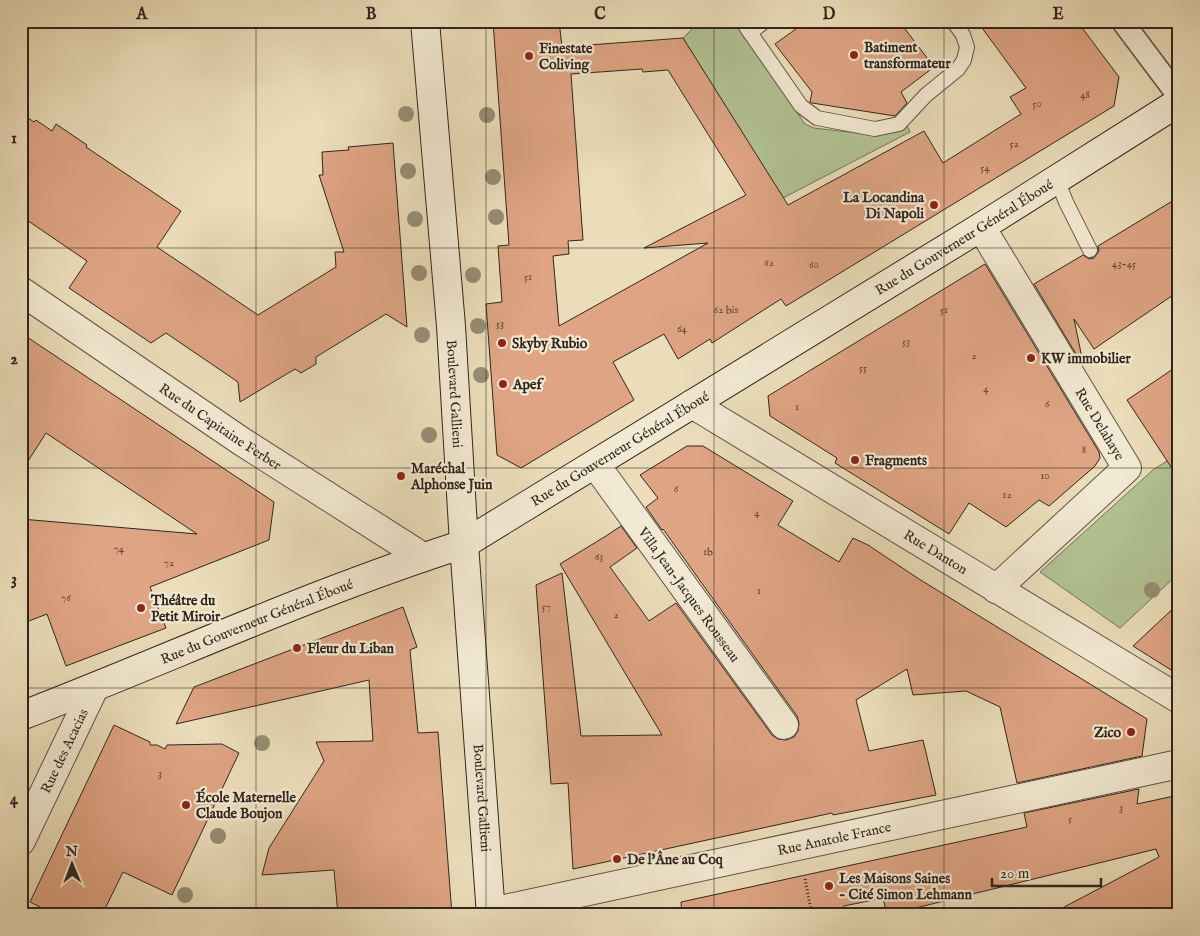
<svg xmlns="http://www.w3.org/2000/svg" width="1200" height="936" font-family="'IM FELL English',serif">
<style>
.green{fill:#b2c294;stroke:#72745a}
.building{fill:#dea483;stroke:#31251f;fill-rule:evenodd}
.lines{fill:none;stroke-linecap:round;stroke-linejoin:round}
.service-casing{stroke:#605346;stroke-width:16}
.pedestrian-casing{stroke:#605346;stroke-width:24}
.minor-casing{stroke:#605346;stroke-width:30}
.secondary-casing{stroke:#31251f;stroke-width:30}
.path{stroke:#31251f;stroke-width:3;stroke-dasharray:1 2.5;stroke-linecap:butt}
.service{stroke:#f2e9d2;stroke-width:14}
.pedestrian{stroke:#f2e9d2;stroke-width:21}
.minor{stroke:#f2e9d2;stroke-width:28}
.secondary{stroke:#f2e9d2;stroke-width:28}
.tree{fill:#968d75}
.grid{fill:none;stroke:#31251f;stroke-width:1;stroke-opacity:0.55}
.poi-dot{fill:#8f2418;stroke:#f2e9d2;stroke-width:2}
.labels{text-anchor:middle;stroke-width:4.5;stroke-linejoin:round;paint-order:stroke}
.number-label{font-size:11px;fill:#5c4538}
.poi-label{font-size:14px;font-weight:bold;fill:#31251f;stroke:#f2e9d2;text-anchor:start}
.street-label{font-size:14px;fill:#31251f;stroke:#f2e9d2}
.neatline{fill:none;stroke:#31251f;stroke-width:2}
.grid-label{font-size:16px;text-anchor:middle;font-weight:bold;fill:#31251f}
</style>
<rect width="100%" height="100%" fill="#ebddba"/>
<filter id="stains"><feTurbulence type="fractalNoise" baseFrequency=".004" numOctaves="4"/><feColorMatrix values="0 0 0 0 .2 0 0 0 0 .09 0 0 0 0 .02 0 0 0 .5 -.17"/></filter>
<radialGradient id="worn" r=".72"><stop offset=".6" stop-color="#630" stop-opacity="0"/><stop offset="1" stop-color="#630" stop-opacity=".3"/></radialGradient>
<g class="green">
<polygon points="700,21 734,21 805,124 814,128 874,135 906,123 910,132 783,198 683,38"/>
<polygon points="1179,454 1179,573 1120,628 1040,572 1154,469"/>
</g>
<g class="building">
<path d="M 493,21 L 559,21 L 562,47 L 683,38 L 788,205 L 924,131 L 943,163 L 1021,114 L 1010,97 L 1026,88 L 977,21 L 1077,21 L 1119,77 L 1114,106 L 786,306 L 781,299 L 712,343 L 710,339 L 678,359 L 664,334 L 613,362 L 634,400 L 521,468 L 497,455 L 486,304 L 502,302 L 498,246 L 509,245 ZM 642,69 L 643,72 L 668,70 L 746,195 L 644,248 L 708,243 L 559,326 L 553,256 L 569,254 L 568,241 L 583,240 L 571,74 Z"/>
<polygon points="807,21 899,21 934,67 901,92 907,103 895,116 812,103 810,102 812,92 775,44"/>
<polygon points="21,113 34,122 36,120 52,131 56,124 87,145 86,147 181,211 157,247 258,315 336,267 335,252 344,252 319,175 323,175 322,152 349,150 348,147 393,143 407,327 386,314 316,357 316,364 301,373 295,369 240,402 238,382 166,333 151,343 69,288 87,261 21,216"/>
<polygon points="1179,197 1179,291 1094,349 1074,319 1082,358 1079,359 1034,284 1083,255 1089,259 1094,258 1099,251 1098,246"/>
<polygon points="985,264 1099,452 1100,458 1095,466 1049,506 1039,500 1006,527 969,503 949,534 835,463 837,458 770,416 768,396"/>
<polygon points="21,333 274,502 269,540 150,587 166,628 66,666 47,614 21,624 21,519 197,534 46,433 21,472"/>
<polygon points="1179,365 1179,479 1127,400"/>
<polygon points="687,446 703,446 793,501 778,525 839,562 853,538 868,545 919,579 1147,719 1142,756 1017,783 1000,707 966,691 913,695 907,669 856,700 869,751 923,740 936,795 833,815 832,813 573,869 568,783 551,784 536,585 562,573 581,736 662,735 560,564 606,536 621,526 637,548 610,567 649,621 676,603 772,735 778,739 786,740 794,737 798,731 799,723 797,716 663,529 662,530 646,507 658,498 640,475"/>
<polygon points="1179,603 1179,675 1133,646"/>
<polygon points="403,607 417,647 410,650 418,733 438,732 452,915 338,915 334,870 262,875 269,848 324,761 316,742 373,741 369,680 176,724 194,687"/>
<polygon points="114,725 150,742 150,745 157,745 165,749 167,745 222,744 239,753 172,895 123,872 102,915 56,915 30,902"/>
<polygon points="1139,789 1137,804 1179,795 1179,915 1049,915 1159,857 1156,849 887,915 883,898 844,906 838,915 682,915 681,902 1027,827 1024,813"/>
</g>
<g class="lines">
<defs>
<g id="service">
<polyline points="742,21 801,106 817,118 875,129 899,124 926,95 958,69 964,60 967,47 963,35 953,21"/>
<polyline points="750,33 765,21"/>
<polyline points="1057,180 1066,202 1090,250"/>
</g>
<polyline id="pedestrian" points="1122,21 1179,97"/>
<g id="minor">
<path id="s1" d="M 981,227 L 1127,468 L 996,589"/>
<path id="s2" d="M 21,291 L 241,441 L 423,557"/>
<path id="s3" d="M 692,404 L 1179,699"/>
<path id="s4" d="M 595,464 L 784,725"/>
<path id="s5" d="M 21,841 L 94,688"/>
<path id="s6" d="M 491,912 L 1179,764"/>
</g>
<g id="secondary">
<path id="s7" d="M 425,21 L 451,326 L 464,544 L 491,915"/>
<path id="s8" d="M 21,716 C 169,659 313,592 464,544 L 981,227 L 1179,102"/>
</g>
</defs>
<use href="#service" class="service-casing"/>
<use href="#pedestrian" class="pedestrian-casing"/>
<use href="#minor" class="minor-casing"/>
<use href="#secondary" class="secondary-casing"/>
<polyline class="path" points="805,879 812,915"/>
<use href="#service" class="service"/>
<use href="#pedestrian" class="pedestrian"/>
<use href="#minor" class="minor"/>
<use href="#secondary" class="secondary"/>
</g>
<g class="tree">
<circle cx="406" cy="114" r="8"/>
<circle cx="487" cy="115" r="8"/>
<circle cx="408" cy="171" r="8"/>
<circle cx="493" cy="177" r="8"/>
<circle cx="496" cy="217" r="8"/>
<circle cx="415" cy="219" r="8"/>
<circle cx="419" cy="273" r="8"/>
<circle cx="473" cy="275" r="8"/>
<circle cx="478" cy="326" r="8"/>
<circle cx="422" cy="335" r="8"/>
<circle cx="481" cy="375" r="8"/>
<circle cx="429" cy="435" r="8"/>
<circle cx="1152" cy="590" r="8"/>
<circle cx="262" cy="743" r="8"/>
<circle cx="218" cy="836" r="8"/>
<circle cx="185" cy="895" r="8"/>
</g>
<path class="grid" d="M 256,21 L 256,915M 486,21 L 486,915M 714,21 L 714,915M 944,21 L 944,915M 21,248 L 1179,248M 21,468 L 1179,468M 21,688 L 1179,688"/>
<g class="poi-dot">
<circle cx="854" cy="55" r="5"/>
<circle cx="529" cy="56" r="5"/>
<circle cx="934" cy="205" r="5"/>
<circle cx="502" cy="343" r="5"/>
<circle cx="1031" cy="358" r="5"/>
<circle cx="503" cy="384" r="5"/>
<circle cx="855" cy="460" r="5"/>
<circle cx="401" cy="476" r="5"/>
<circle cx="141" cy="608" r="5"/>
<circle cx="297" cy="648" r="5"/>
<circle cx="1131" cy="732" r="5"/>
<circle cx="186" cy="805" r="5"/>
<circle cx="617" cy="859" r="5"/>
<circle cx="829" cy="886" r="5"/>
</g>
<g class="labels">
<g class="number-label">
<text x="1085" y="98">48</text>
<text x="1037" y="107">50</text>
<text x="1014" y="147">52</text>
<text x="985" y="171">54</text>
<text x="769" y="266">62</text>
<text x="1124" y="267">43-45</text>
<text x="814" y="268">60</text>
<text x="528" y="280">51</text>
<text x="726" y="313">62 bis</text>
<text x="944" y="313">51</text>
<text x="500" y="327">53</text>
<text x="682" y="332">64</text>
<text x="906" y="345">53</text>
<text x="974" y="359">2</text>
<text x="863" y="371">55</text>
<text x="986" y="392">4</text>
<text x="1047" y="407">6</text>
<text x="797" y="410">1</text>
<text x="1084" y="453">8</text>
<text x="1045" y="479">10</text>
<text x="676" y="492">6</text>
<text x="1007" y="498">12</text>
<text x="757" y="516">4</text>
<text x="119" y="552">74</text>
<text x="708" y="555">1b</text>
<text x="599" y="560">63</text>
<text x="169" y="566">72</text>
<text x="759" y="594">1</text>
<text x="66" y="601">76</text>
<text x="546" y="610">57</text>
<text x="616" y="618">2</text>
<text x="160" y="777">3</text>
<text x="1121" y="811">3</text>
<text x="1070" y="822">5</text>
</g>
<g class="poi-label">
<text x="864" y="52">Batiment<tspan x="864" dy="16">transformateur</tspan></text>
<text x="539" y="53">Finestate<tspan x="539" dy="16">Coliving</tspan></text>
<text x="924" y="202" text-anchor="end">La Locandina<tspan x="924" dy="16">Di Napoli</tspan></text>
<text x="512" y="348">Skyby Rubio</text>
<text x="1041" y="363">KW immobilier</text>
<text x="513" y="389">Apef</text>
<text x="865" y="465">Fragments</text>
<text x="411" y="473">Maréchal<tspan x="411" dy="16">Alphonse Juin</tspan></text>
<text x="151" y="605">Théâtre du<tspan x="151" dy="16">Petit Miroir</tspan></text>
<text x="307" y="653">Fleur du Liban</text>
<text x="1121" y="737" text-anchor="end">Zico</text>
<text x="196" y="802">École Maternelle<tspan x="196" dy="16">Claude Boujon</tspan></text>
<text x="627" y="864">De l'Âne au Coq</text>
<text x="839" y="883">Les Maisons Saines<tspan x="839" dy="16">- Cité Simon Lehmann</tspan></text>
</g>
<g class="street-label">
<text dy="5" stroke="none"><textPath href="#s8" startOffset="1062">Rue du Gouverneur Général Éboué</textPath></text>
<text dy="5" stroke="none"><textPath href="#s7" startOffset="374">Boulevard Gallieni</textPath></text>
<text dy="5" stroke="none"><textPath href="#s1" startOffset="230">Rue Delahaye</textPath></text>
<text dy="5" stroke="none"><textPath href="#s2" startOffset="241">Rue du Capitaine Ferber</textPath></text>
<text dy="5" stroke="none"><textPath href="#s8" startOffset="658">Rue du Gouverneur Général Éboué</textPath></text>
<text dy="5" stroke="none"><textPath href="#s3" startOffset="285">Rue Danton</textPath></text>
<text dy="5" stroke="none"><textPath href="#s4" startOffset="161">Villa Jean-Jacques Rousseau</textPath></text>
<text dy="5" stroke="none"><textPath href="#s8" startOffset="254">Rue du Gouverneur Général Éboué</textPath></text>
<text dy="5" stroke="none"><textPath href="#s5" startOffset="100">Rue des Acacias</textPath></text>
<text dy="5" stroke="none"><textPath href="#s7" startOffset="779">Boulevard Gallieni</textPath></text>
<text dy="5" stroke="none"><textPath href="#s6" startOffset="351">Rue Anatole France</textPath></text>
</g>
</g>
<rect width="1200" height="936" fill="none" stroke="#ebddba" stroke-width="55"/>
<g transform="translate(72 864) rotate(359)" stroke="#f2e9d2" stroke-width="4" paint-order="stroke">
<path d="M0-4L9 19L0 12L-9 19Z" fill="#31251f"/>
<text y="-8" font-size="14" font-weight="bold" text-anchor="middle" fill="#31251f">N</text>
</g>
<path d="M992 878v8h109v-8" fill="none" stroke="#31251f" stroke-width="2.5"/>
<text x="1000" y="878" font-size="15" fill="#31251f" stroke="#f2e9d2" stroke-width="4" paint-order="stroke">20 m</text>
<rect x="28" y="28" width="1144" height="880" class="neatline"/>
<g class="grid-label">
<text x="142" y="19">A</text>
<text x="371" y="19">B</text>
<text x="600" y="19">C</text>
<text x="829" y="19">D</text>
<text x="1058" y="19">E</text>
<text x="14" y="143">1</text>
<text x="14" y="364">2</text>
<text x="14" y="584">3</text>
<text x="14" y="804">4</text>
</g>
<rect width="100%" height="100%" filter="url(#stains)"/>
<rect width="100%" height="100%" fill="url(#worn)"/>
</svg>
